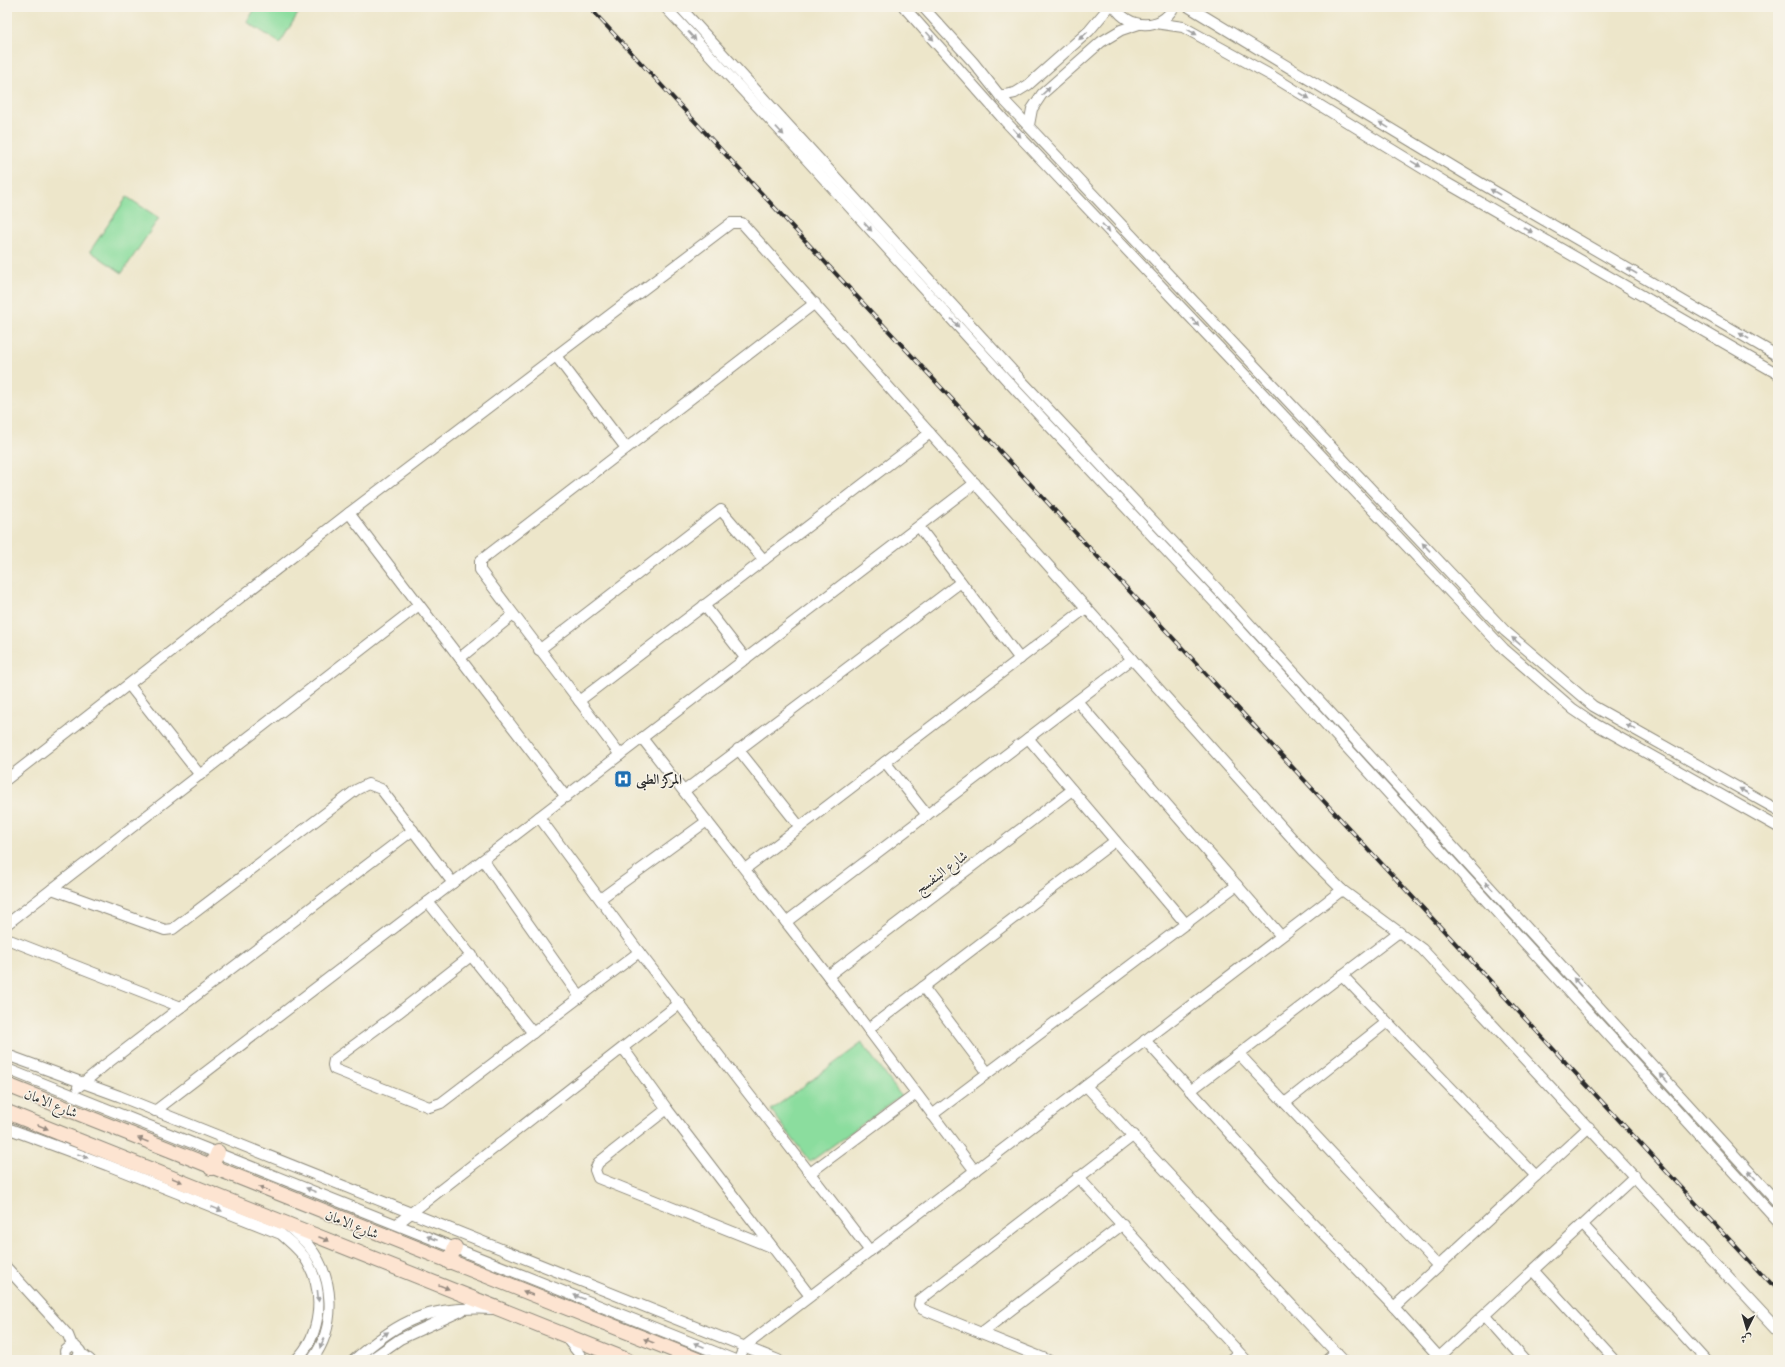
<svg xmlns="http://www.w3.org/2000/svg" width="1785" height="1367" font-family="'Libre Bodoni',Amiri,serif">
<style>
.green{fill:#8bdd9e;stroke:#5b8464}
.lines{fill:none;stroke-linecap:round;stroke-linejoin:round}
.street-casing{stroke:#8c887a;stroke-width:12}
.secondary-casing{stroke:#8c887a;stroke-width:16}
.street{stroke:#fff;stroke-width:10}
.secondary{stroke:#fde4d1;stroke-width:14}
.rail-casing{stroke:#2b2b2b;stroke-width:4}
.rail{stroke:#f7f3e8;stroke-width:2.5;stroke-dasharray:8;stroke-linecap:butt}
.oneway{fill:#a0a0a0}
.oneway2{fill:#94887e}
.labels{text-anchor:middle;stroke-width:3;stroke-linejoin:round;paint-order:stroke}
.poi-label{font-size:14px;font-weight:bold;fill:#2b2b2b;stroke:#f7f3e8;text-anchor:start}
.street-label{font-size:14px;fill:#2b2b2b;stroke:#f7f3e8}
</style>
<rect width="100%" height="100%" fill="#f7f3e8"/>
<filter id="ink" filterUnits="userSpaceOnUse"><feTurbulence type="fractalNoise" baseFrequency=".025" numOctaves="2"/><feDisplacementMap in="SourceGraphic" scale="8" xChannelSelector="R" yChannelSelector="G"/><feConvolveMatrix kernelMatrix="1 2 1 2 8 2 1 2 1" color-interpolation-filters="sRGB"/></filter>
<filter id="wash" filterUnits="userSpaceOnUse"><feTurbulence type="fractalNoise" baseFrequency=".012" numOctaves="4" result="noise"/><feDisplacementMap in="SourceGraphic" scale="16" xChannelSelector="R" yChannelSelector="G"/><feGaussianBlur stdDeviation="0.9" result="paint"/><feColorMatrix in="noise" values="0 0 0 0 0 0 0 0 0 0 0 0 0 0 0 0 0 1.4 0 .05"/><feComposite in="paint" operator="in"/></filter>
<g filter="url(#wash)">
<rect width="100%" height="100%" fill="#ede6ca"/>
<g class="green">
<polygon points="256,7 302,7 280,43 247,22"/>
<polygon points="127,197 159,218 122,273 90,251"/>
<polygon points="862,1043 901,1096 810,1162 771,1110"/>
</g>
</g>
<g filter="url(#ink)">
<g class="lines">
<defs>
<g id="street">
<polyline points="665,7 787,138 1013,387 1217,605 1778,1221"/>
<polyline points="680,7 1021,380 1223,595 1778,1203"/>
<polyline points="904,7 1005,121 1504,649 1573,709 1595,724 1778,827"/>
<polyline points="923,7 973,62 1000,96 1505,631 1593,706 1778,810"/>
<path d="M 1115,7 C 1129,29 1160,31 1174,7"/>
<polyline points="1189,7 1482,184 1778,356"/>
<polyline points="1155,23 1183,27 1272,76 1445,182 1778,374"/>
<polyline points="1000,96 1015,93 1028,85 1089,31 1109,7"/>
<polyline points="1029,125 1032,109 1042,94 1101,42 1121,30 1139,24"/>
<polyline points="556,356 626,448"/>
<polyline points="349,513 566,797"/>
<polyline points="919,527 1020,659"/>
<polyline points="704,605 746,659"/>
<polyline points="539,650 721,510 764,560"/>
<polyline points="460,658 513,615"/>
<polyline points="129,685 200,775"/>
<polyline points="579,701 930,433"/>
<polyline points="1077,701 1281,936"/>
<polyline points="642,738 828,976 975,1171"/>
<polyline points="1028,738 1186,924"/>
<polyline points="738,749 800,827"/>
<polyline points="620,755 480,570 480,561 815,303"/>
<polyline points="885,762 927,815"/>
<polyline points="7,779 349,513 731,223 742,223 1308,856 1342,890 1422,949 1778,1331"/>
<polyline points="684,791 961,582"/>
<polyline points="539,817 639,952 870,1251"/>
<polyline points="483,860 580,997"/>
<polyline points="745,869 1086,608"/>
<polyline points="52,889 165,930 173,929 356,790 368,784 381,789 453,883"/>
<polyline points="600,899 707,821"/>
<polyline points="428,902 533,1033"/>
<polyline points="786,922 1132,659"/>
<polyline points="7,924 419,605"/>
<polyline points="7,939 181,1007"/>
<polyline points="472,955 398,1013 334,1060 333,1065 334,1069 429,1107 441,1103 639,952"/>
<polyline points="1342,975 1536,1176"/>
<polyline points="828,976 1072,790"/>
<polyline points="923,987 988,1073"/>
<polyline points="868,1029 1115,841"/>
<polyline points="1145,1040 1278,1187 1394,1307 1439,1357"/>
<polyline points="623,1048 667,1109 810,1296"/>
<polyline points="1239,1054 1438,1266"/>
<polyline points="7,1055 119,1096 778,1360"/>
<polyline points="7,1069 735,1360"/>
<polyline points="1086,1086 1343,1360"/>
<polyline points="78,1087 105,1065 413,830"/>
<polyline points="1190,1091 1399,932"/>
<polyline points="1285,1103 1387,1022"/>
<polyline points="667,1109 598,1163 595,1170 598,1178 773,1248"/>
<polyline points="155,1111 975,483"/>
<polyline points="932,1115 1237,885"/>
<path d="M 7,1128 L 107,1165 L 281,1234 C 291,1243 302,1251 308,1263 C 325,1294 321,1335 296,1360"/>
<polyline points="810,1173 916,1094"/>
<polyline points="1078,1177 1246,1360"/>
<polyline points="397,1224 680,1003"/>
<polyline points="1583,1225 1706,1360"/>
<path d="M 290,1228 C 296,1234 303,1239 308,1245 C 335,1277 337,1326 312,1360"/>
<polyline points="7,1268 68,1335 72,1345"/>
<polyline points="1534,1271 1615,1360"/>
<polyline points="1394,1307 1589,1127"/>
<polyline points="1485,1316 1524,1360"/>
<polyline points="981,1333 1123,1224"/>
<polyline points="564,1335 584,1360"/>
<polyline points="80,1354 85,1356 90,1360"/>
<polyline points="70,1360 66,1357 65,1351 72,1345 75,1346 80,1351 78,1358 74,1360"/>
<path d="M 354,1360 C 401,1318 430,1306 493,1309"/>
<polyline points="370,1360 400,1339 461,1311"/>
<polyline points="739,1360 744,1347 1342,890"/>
<polyline points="1048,1360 922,1309 919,1305 920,1300 1134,1135"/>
<polyline points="1230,1360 1238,1353"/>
<polyline points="1327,1360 1336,1352"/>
<polyline points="1436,1360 1635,1176"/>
</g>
<g id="secondary">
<polyline points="7,1085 698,1360"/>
<polyline points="7,1112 627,1360"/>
<polyline points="211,1168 218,1152"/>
<polyline points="449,1262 455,1247"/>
</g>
</defs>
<use href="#street" class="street-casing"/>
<use href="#secondary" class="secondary-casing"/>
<use href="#street" class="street"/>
<use href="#secondary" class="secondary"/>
<defs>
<polyline id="rail" points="589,7 1778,1292"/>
</defs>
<use href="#rail" class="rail-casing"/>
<use href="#rail" class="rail"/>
</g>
<defs><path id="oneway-solid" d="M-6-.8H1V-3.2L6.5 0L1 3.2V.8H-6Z"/></defs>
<g class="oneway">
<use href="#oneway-solid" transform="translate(1192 32) rotate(29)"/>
<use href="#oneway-solid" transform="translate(692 36) rotate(47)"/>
<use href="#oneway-solid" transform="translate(930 36) rotate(48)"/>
<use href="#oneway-solid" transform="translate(1083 36) rotate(139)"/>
<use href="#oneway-solid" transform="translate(1046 91) rotate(-43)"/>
<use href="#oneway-solid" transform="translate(1305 96) rotate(31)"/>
<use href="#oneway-solid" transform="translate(1384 125) rotate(-149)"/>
<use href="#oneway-solid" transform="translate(780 131) rotate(47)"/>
<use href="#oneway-solid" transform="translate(1017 133) rotate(47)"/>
<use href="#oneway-solid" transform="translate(1416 164) rotate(31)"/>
<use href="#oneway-solid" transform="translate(1495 192) rotate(-150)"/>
<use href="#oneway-solid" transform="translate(868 227) rotate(48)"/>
<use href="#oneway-solid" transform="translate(1106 228) rotate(47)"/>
<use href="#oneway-solid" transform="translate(1528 230) rotate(30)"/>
<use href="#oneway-solid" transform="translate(1632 271) rotate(-150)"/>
<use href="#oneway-solid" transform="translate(1195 322) rotate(47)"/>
<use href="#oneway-solid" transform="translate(955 323) rotate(48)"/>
<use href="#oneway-solid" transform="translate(1744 336) rotate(-150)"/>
<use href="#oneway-solid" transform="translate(1426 547) rotate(-133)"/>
<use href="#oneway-solid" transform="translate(1516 641) rotate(-139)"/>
<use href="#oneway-solid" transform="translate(1631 727) rotate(-151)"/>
<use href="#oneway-solid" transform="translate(1744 791) rotate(-151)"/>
<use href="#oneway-solid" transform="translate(1489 886) rotate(-133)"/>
<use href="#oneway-solid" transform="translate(1577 982) rotate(-132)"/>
<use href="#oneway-solid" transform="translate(1664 1078) rotate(-132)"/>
<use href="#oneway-solid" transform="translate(83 1156) rotate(20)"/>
<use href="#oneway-solid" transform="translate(1752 1175) rotate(-132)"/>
<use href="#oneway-solid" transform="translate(311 1190) rotate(-158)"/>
<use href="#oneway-solid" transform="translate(217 1209) rotate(22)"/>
<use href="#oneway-solid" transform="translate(432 1238) rotate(-159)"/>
<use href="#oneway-solid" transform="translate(318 1296) rotate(84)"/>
<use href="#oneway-solid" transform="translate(579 1297) rotate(-158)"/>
<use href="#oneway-solid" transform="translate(384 1335) rotate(-35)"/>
<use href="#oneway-solid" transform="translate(322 1343) rotate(113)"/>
<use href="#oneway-solid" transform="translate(699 1345) rotate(-158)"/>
</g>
<g class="oneway2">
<use href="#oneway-solid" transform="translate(43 1127) rotate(22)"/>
<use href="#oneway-solid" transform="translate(143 1140) rotate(-158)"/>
<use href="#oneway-solid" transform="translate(177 1180) rotate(22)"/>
<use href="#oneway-solid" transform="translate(264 1189) rotate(-158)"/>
<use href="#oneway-solid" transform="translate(324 1239) rotate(22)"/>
<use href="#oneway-solid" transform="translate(444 1287) rotate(22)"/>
<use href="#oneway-solid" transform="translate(528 1293) rotate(-158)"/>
<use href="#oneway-solid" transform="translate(649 1341) rotate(-158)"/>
</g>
</g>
<defs>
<symbol id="hospital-square" viewBox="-11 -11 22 22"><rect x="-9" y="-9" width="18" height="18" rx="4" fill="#1f6fb2" stroke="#f7f3e8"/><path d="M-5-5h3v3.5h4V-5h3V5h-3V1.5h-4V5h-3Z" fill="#fff"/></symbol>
</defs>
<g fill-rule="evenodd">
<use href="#hospital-square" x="613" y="769" width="20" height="20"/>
</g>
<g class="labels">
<g class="poi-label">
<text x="636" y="784">المركز الطبى</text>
</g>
<g class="street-label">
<text transform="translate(941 872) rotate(-37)" y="5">شارع البنفسج</text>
<text transform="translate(51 1103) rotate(22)" y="5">شارع الامان</text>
<text transform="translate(352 1224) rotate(22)" y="5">شارع الامان</text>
</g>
</g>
<rect width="1785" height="1367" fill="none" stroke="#f7f3e8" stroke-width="24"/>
<g transform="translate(1747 1329) rotate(185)" stroke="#f7f3e8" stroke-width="3" paint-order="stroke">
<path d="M0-3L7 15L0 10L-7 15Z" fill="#2b2b2b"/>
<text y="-6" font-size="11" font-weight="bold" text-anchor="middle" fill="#2b2b2b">ش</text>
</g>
</svg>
